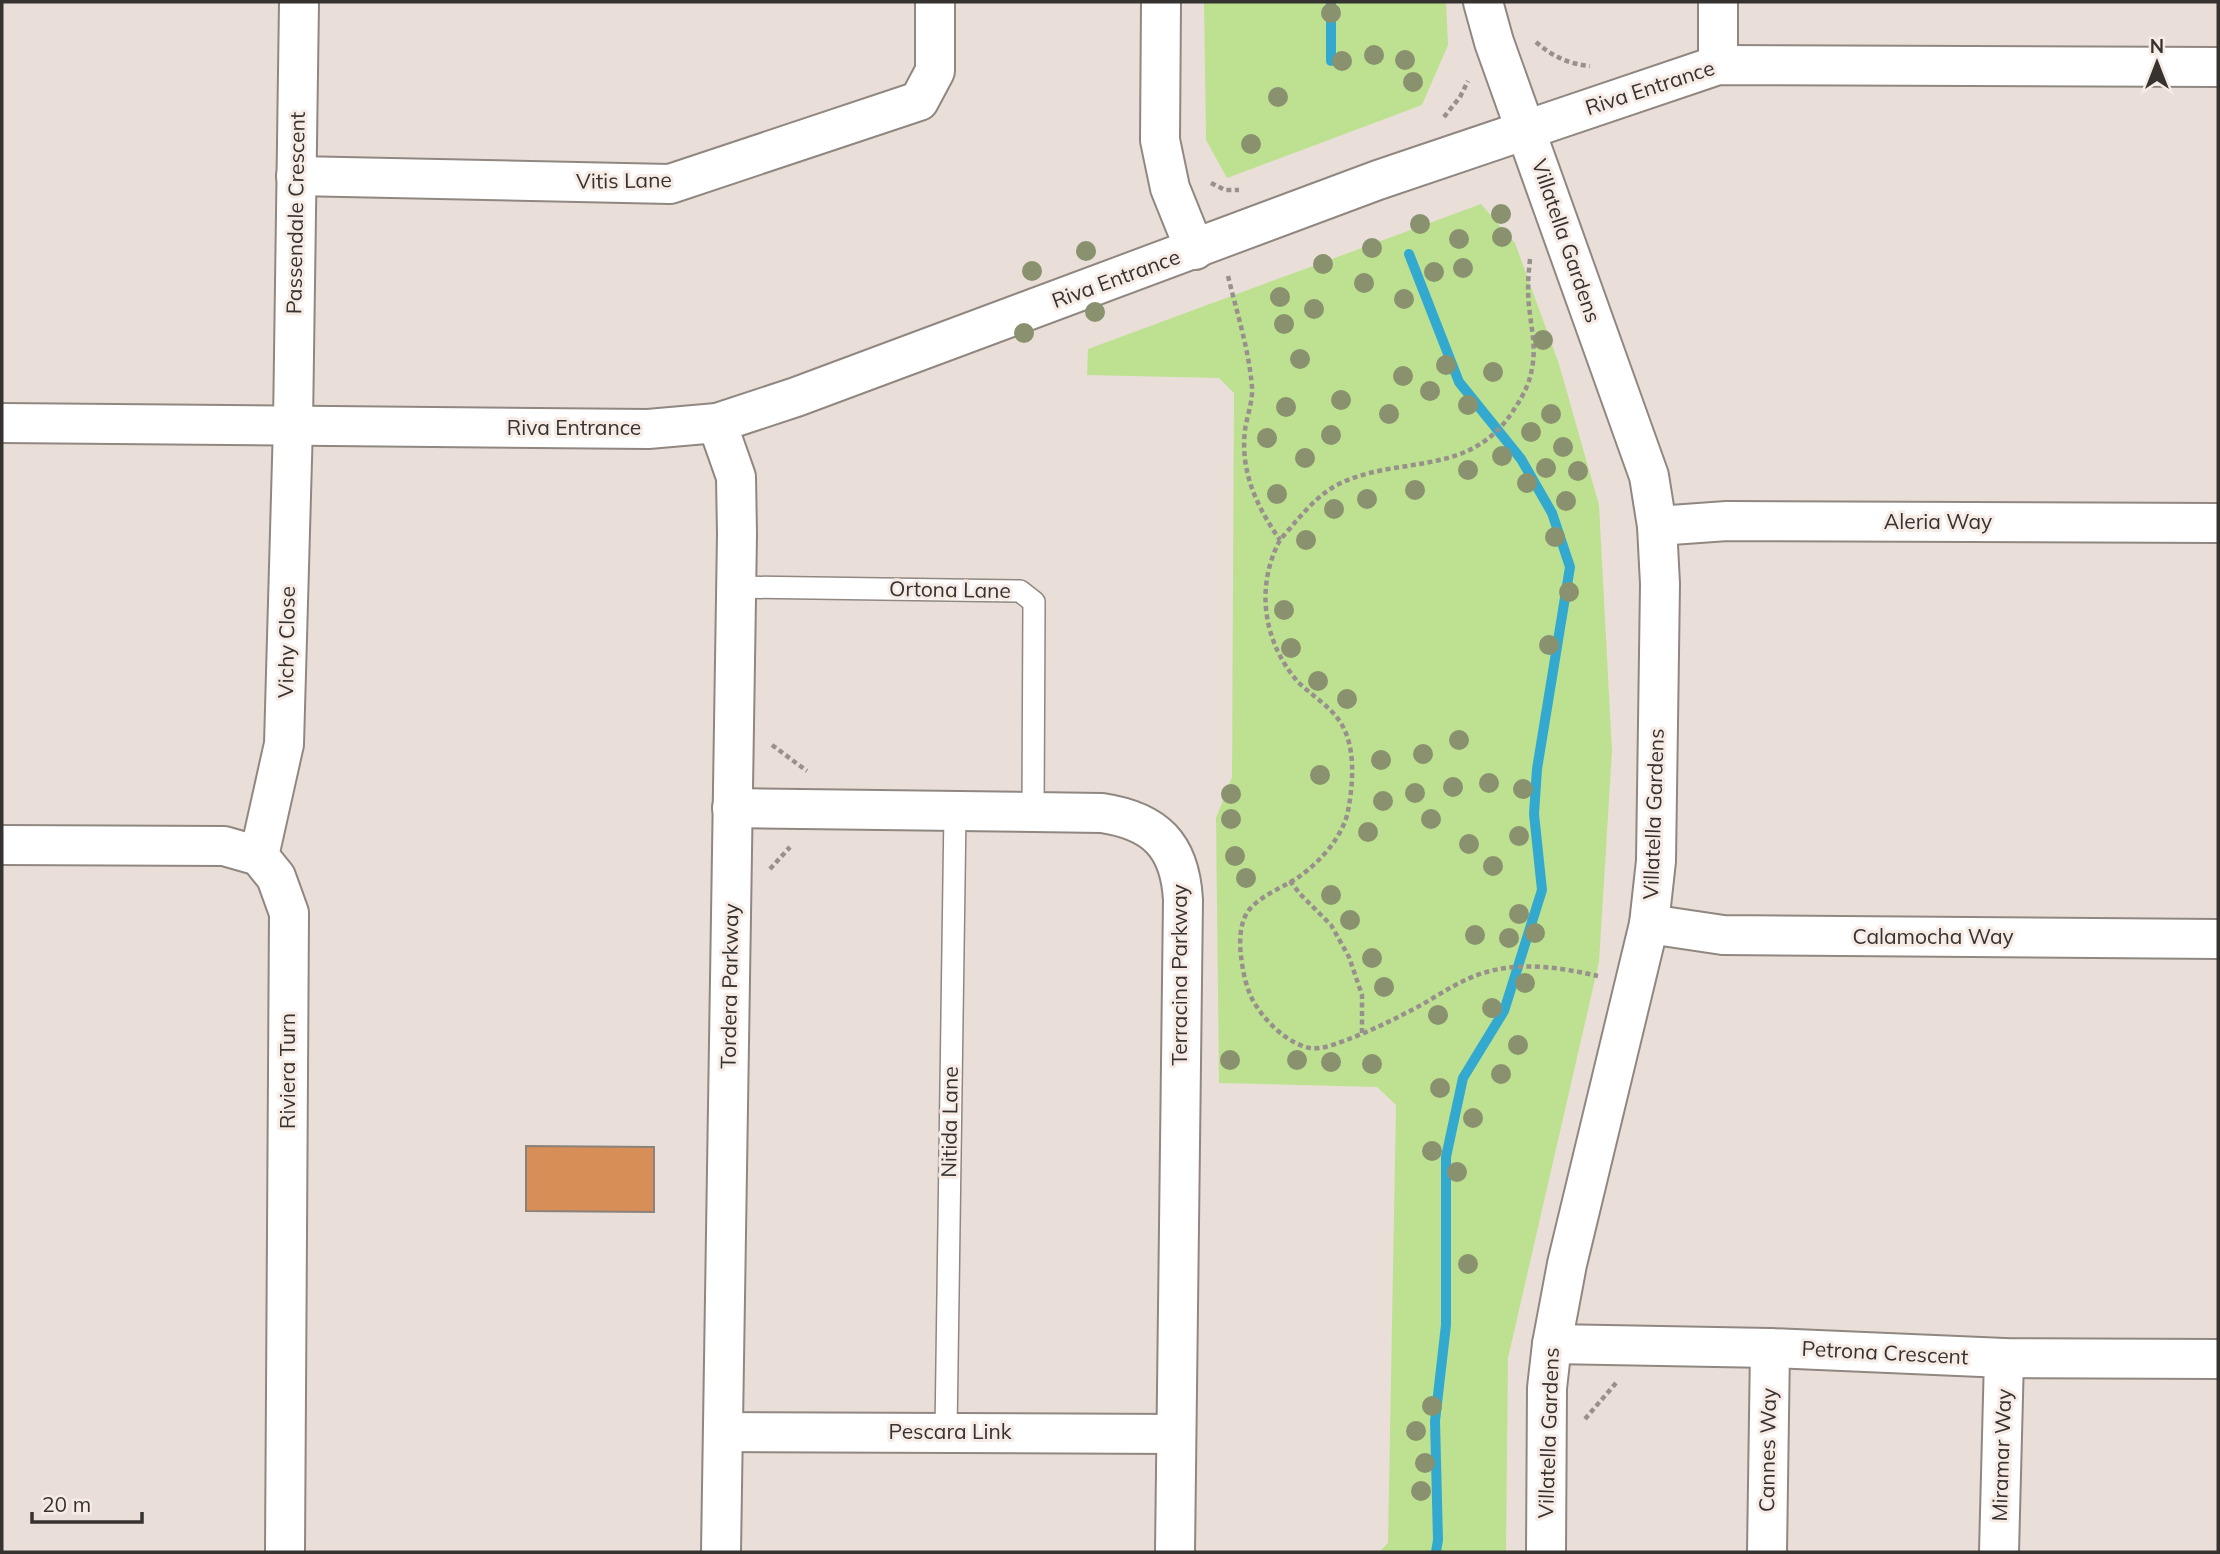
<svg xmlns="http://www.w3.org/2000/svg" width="2220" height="1554" font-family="Mulish,sans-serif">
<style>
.green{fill:#bee191}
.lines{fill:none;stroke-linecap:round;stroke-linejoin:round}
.stream{stroke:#33a9cf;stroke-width:10}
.building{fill:#d88e57;stroke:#8a817b;stroke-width:2}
.service-casing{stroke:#908781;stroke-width:24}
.minor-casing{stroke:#908781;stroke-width:42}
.path{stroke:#98908c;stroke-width:4.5;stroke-dasharray:5 3.5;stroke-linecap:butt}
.service{stroke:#fff;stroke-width:21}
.minor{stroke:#fff;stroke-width:38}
.tree{fill:#8a916f}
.labels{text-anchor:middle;stroke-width:6;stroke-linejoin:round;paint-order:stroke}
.street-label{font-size:21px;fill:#363230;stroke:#f6ece5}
</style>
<rect width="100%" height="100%" fill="#e9dfd8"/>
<g class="green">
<polygon points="1204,2 1446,2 1448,45 1422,105 1227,178 1206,140"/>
<polygon points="1481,204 1515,243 1559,364 1599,505 1612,751 1599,962 1508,1358 1506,1552 1379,1552 1388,1543 1396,1105 1377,1087 1219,1083 1216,818 1232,777 1234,393 1219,378 1087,375 1088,349"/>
</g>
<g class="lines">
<g class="stream">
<polyline points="1331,2 1331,61"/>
<polyline points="1409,254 1459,382 1521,459 1552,513 1570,567 1537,769 1534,814 1542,890 1504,1011 1463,1078 1446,1157 1446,1325 1435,1421 1438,1540 1436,1552"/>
</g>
</g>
<polygon class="building" points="526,1146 654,1147 654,1212 526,1211"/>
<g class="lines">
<defs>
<g id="service">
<polyline points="736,587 1020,591 1034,602 1033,813"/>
<polyline points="946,1432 955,811"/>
</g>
<g id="minor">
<polyline points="1161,2 1160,140 1170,188 1195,250"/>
<polyline points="1483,2 1494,42 1649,476 1657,526 1660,584 1656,861 1649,924 1567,1264 1552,1344 1547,1388 1546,1552"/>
<polyline points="1718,2 1718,65"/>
<polyline points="296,176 670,184 919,101 935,71 935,2"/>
<polyline points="2,423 648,429 717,423 796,397 1378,180 1718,65 2218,67"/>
<polyline points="717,423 736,477 737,534 721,1552"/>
<polyline points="1657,526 1727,521 2218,523"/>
<path d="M 732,808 L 1102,813 C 1155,821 1180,845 1183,900 L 1175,1552"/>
<polyline points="2,845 224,846 259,856 276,877 289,913 285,1552"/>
<polyline points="259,856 284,744 293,425 299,2"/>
<polyline points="1649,924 1723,935 2218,939"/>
<polyline points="1552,1344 1770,1348 2004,1358 2218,1359"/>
<polyline points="723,1432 1176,1434"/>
<polyline points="1767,1552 1770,1348"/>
<polyline points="1999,1552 2004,1358"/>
</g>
</defs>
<use href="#service" class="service-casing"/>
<use href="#minor" class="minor-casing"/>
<g class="path">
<path d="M 1536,42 C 1552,56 1568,64 1590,66"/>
<polyline points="1444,117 1460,97 1468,81"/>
<polyline points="1211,183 1225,190 1239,190"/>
<path d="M 1530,259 C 1528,278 1527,295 1530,314 C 1532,332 1536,349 1532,368 C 1530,383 1522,398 1513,411 C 1469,479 1397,454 1337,485 C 1320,494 1308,508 1296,521 C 1291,528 1283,535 1279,542 C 1255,589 1264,643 1298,682 C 1312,696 1332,707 1342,725 C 1356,749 1353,785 1348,811 C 1343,836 1321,861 1300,876 C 1285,887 1262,894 1249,910 C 1240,921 1239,941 1241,956 C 1243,973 1247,993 1257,1007 C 1268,1024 1289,1044 1310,1048 C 1322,1050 1338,1043 1349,1039 C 1375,1029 1399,1017 1423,1004 C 1445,991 1466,977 1490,971 C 1526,962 1563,968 1598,976"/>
<path d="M 1228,276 C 1237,313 1249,350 1252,387 C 1253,401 1247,416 1245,430 C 1240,472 1257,507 1280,540"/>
<polyline points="772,745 807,771"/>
<polyline points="770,869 790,847"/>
<polyline points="1290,881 1300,894 1331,925 1349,957 1362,995 1362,1034"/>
<polyline points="1585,1419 1616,1383"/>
</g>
<use href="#service" class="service"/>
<use href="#minor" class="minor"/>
</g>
<g class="tree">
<circle cx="1331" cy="13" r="10"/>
<circle cx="1374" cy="55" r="10"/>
<circle cx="1405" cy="60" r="10"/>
<circle cx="1342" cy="61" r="10"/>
<circle cx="1413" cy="82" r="10"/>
<circle cx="1278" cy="97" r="10"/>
<circle cx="1251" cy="144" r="10"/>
<circle cx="1501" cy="214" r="10"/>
<circle cx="1420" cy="224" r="10"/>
<circle cx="1502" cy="237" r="10"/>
<circle cx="1459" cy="239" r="10"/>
<circle cx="1372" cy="248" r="10"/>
<circle cx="1086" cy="251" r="10"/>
<circle cx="1323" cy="264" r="10"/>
<circle cx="1463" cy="268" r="10"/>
<circle cx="1032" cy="271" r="10"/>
<circle cx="1434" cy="272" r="10"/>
<circle cx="1364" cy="283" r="10"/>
<circle cx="1280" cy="297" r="10"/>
<circle cx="1404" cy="299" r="10"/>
<circle cx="1314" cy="309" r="10"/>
<circle cx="1095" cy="312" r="10"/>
<circle cx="1284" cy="324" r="10"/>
<circle cx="1024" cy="333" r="10"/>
<circle cx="1543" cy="340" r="10"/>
<circle cx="1300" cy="359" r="10"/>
<circle cx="1446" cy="365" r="10"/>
<circle cx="1493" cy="372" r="10"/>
<circle cx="1403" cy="376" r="10"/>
<circle cx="1430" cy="391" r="10"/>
<circle cx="1341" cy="400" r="10"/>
<circle cx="1468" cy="405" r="10"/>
<circle cx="1286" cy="407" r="10"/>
<circle cx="1389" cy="414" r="10"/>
<circle cx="1551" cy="414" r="10"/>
<circle cx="1531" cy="432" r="10"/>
<circle cx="1331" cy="435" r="10"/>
<circle cx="1267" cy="438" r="10"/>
<circle cx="1563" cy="447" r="10"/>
<circle cx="1502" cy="456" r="10"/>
<circle cx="1305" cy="458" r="10"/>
<circle cx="1546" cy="468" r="10"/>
<circle cx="1468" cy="470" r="10"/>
<circle cx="1578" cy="471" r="10"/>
<circle cx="1527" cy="483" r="10"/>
<circle cx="1415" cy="490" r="10"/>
<circle cx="1277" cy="494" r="10"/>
<circle cx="1367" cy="499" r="10"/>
<circle cx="1566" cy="501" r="10"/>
<circle cx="1334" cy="509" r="10"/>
<circle cx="1555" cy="537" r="10"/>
<circle cx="1306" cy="540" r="10"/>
<circle cx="1569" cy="592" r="10"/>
<circle cx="1284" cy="610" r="10"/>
<circle cx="1549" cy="645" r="10"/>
<circle cx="1291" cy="648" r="10"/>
<circle cx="1318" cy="681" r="10"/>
<circle cx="1347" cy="699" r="10"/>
<circle cx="1459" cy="740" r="10"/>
<circle cx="1423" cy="754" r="10"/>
<circle cx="1381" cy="760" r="10"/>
<circle cx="1320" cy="775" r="10"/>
<circle cx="1489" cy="783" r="10"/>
<circle cx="1453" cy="787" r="10"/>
<circle cx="1523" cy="789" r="10"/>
<circle cx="1415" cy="793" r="10"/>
<circle cx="1231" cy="794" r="10"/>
<circle cx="1383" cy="801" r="10"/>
<circle cx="1231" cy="819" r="10"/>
<circle cx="1431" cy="819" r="10"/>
<circle cx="1368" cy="832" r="10"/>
<circle cx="1519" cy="836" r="10"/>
<circle cx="1469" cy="844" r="10"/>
<circle cx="1235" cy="856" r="10"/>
<circle cx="1493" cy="866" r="10"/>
<circle cx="1246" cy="878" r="10"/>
<circle cx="1331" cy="895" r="10"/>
<circle cx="1519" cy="914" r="10"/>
<circle cx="1350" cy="920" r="10"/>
<circle cx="1535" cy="933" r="10"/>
<circle cx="1475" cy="935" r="10"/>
<circle cx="1509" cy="938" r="10"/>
<circle cx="1372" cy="958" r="10"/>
<circle cx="1525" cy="983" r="10"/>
<circle cx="1384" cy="987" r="10"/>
<circle cx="1492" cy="1008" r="10"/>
<circle cx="1438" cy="1015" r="10"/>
<circle cx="1518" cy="1045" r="10"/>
<circle cx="1230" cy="1060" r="10"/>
<circle cx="1297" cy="1060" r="10"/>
<circle cx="1331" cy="1062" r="10"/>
<circle cx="1372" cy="1064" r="10"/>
<circle cx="1501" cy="1074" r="10"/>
<circle cx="1440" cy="1088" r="10"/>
<circle cx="1473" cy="1118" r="10"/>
<circle cx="1432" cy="1151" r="10"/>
<circle cx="1457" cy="1172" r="10"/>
<circle cx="1468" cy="1264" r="10"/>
<circle cx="1432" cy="1406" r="10"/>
<circle cx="1416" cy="1431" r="10"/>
<circle cx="1425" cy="1463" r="10"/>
<circle cx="1421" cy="1491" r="10"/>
</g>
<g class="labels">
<g class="street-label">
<text transform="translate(1650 88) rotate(-18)" y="7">Riva Entrance</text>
<text transform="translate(624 181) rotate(-1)" y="7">Vitis Lane</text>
<text transform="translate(296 213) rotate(-89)" y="7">Passendale Crescent</text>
<text transform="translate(1566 241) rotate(71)" y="7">Villatella Gardens</text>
<text transform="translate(1116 279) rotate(-20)" y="7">Riva Entrance</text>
<text x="574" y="435">Riva Entrance</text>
<text x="1938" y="529">Aleria Way</text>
<text transform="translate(950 590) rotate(1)" y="7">Ortona Lane</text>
<text transform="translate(287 642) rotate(-89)" y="7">Vichy Close</text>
<text transform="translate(1654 814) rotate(-88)" y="7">Villatella Gardens</text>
<text x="1933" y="944">Calamocha Way</text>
<text transform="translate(1180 975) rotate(-90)" y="7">Terracina Parkway</text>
<text transform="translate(730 986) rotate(-89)" y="7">Tordera Parkway</text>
<text transform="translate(288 1071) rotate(-90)" y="7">Riviera Turn</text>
<text transform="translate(950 1122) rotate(-89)" y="7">Nitida Lane</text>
<text transform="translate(1885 1353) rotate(3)" y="7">Petrona Crescent</text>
<text x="950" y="1439">Pescara Link</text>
<text transform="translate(1549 1433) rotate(-88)" y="7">Villatella Gardens</text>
<text transform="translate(1768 1450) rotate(-89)" y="7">Cannes Way</text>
<text transform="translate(2002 1455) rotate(-88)" y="7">Miramar Way</text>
</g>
</g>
<rect width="2220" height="1554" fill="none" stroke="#363230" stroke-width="7"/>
<g transform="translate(2157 63)" stroke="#f6ece5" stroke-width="5" paint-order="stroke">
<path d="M0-5L12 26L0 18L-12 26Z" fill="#363230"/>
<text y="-10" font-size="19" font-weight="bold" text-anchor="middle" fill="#363230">N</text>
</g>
<path d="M32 1512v10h110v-10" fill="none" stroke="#363230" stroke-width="3.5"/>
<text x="42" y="1512" font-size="21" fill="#363230" stroke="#f6ece5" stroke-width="5" paint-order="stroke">20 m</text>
</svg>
